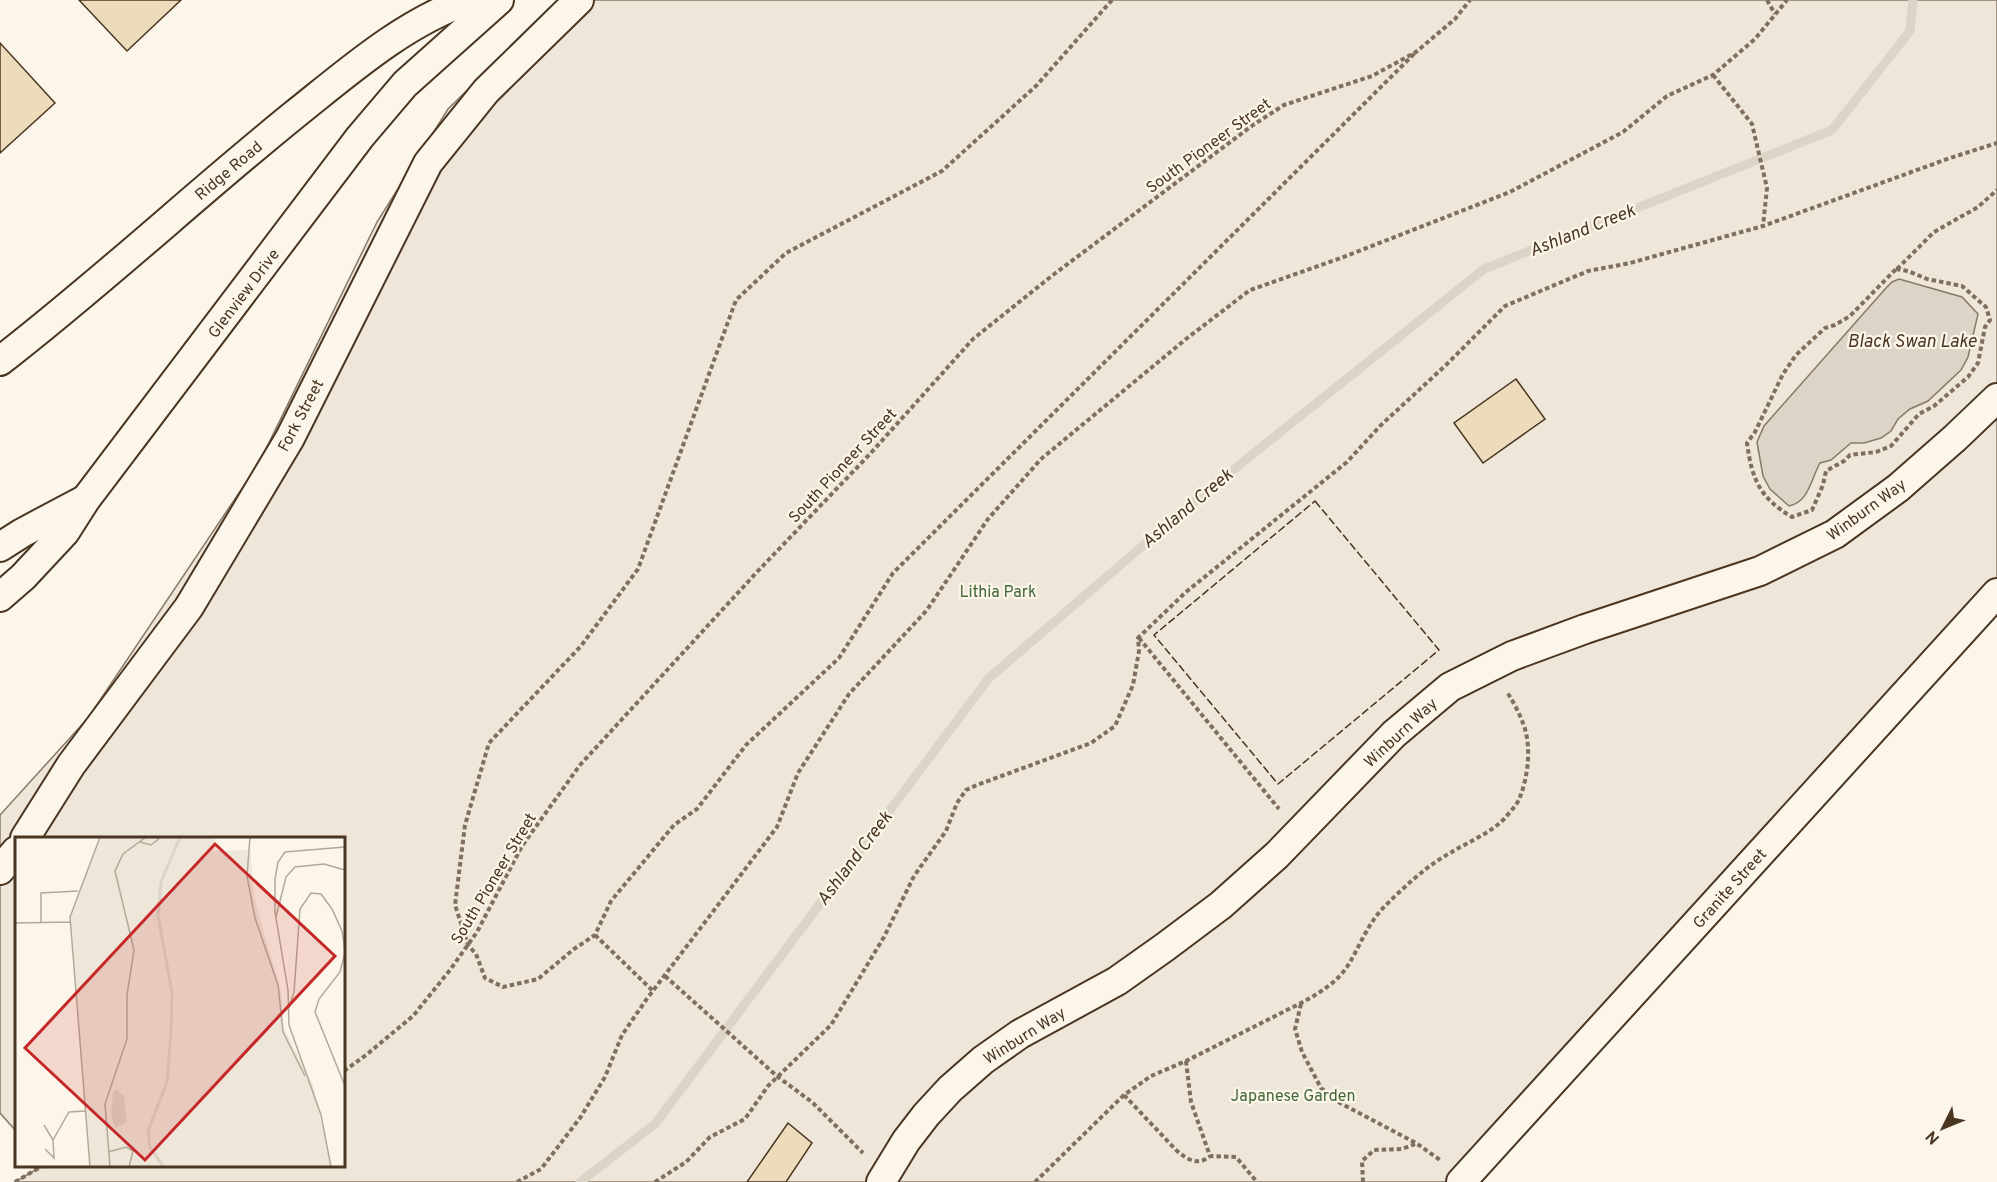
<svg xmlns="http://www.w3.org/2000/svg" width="1997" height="1182" font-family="Overpass,sans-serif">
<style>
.green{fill:#ede6d9;stroke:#887966;stroke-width:1.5}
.water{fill:#dcd4c6;stroke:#887966;stroke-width:1.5}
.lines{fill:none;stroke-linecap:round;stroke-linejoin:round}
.stream{stroke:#dcd4c6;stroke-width:9}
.building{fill:#ecdcbc;stroke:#4a3520;stroke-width:1.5}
.street-casing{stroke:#4a3520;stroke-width:32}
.path{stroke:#7f6f5c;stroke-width:4;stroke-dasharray:4.5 3;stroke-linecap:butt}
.street{stroke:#fbf6e9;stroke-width:28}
.fence{stroke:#4a3520;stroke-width:1.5;stroke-dasharray:8 3;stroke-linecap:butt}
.labels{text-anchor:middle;stroke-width:4.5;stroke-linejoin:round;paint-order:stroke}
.street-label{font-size:16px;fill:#4a3520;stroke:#fbf6e9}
.park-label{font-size:16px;fill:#436837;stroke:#fbf6e9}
.water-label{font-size:18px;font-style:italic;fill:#4a3520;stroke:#fbf6e9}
.inset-river{fill:none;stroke:#dcd4c6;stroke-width:3}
.inset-road{fill:none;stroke:#b4a999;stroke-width:1.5}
.view{fill:#c62828;fill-opacity:0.15;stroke:#c62828;stroke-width:3}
.inset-edge{fill:none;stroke:#4a3520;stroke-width:3}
</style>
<rect width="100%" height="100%" fill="#fbf6e9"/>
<polygon class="green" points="559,0 1997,0 1997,593 1461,1182 15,1182 42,1166 344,1166 344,838 16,838 16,1131 0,1113 0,815 88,718 259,463 377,222 448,109"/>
<path class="water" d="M 1899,279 L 1962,297 L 1978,314 L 1968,357 L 1961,370 L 1928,401 L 1910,409 L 1898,419 L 1891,431 L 1881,438 L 1864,443 L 1851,443 L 1831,460 L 1820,463 C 1811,479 1809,502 1789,506 L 1770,489 L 1763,476 L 1757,442 L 1764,426 L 1886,288 L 1892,282 Z"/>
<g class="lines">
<polyline class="stream" points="580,1182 655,1124 989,678 1203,494 1484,269 1832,130 1910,31 1913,0"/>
</g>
<g class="building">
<polygon points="79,0 181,0 127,51"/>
<polygon points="0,43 55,103 0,153"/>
<polygon points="1516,379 1545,419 1483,463 1454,423"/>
<polygon points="788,1123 812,1143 786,1182 747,1182"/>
</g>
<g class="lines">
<defs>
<g id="street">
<path d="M 0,361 C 101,283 195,195 294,115 C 348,72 403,23 469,0"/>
<polyline points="0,547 22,533 84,500"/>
<polyline points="0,597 23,577 65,532 86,499 360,137 405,84 499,0"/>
<polyline points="25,838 71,765 189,607 290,438 428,163 486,91 579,0"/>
<polyline points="0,870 16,851"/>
<polyline points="881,1182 906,1141 926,1115 950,1089 983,1060 1020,1034 1117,981 1165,947 1221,905 1277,855 1394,734 1450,687 1512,656 1585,629 1760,571 1835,534 1898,488 1955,438 1997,398"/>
<polyline points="1461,1182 1997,593"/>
</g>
</defs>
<use href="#street" class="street-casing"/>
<g class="path">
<polyline points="1112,0 1036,86 942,171 786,253 736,300 638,569 581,646 489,743 465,825 455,905 468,945 476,954 485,978 503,987 538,979 574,949 595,935 611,901 674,825 697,809 746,745 839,658 893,573 1416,52"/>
<polyline points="1767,0 1775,14"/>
<polyline points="1713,75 1752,124 1767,188 1763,226"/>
<path d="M 1896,269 L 1908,271 L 1927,279 L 1962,286 L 1986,307 L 1990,320 L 1985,327 L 1978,363 L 1968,377 L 1934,406 L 1919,414 L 1891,446 L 1876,452 L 1850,455 L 1844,461 L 1826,471 L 1823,485 L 1812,510 L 1792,517 C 1760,498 1752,480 1747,443 L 1755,432 L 1783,374 L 1796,355 L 1825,328 L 1835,325 L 1850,316 Z"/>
<polyline points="1897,269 1934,232 1978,207 1997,190"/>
<polyline points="1139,638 1279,809"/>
<polyline points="595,935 653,991"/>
<polyline points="665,976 778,1077 812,1102 863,1153"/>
<polyline points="1301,1004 1295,1029 1302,1052 1321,1088 1340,1103 1416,1143 1440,1160"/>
<polyline points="1186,1061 1191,1102 1210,1156 1236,1157 1257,1182"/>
<polyline points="344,1071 366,1055 413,1016 450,970 477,932 522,846 580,765 757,572 870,454 973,339 1053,275 1253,125 1284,105 1372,76 1416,52 1455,19 1470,0"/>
<path d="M 1124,1095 L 1177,1151 C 1188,1160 1198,1166 1210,1156"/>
<polyline points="15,1182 42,1166"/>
<polyline points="517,1182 541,1169 580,1118 605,1077 622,1035 646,1000 777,827 798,773 849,694 927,610 988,519 1041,459 1186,339 1250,290 1341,258 1510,192 1623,132 1667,96 1713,75 1755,39 1787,0"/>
<polyline points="655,1182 686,1162 710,1137 745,1119 768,1086 831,1025 884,937 914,876 946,831 957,803 966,790 977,785 1091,743 1115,726 1133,685 1139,651 1138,638 1186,592 1347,462 1380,426 1446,365 1505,306 1588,271 1630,263 1763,226 1950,158 1997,143"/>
<path d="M 1035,1182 L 1124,1095 L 1151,1076 L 1186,1061 L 1301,1003 C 1318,994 1336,983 1347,967 C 1359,948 1367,925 1383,908 C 1403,888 1425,867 1450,853 C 1468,842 1489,834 1504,819 C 1509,813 1518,804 1520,797 C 1528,776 1531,750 1525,729 C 1521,716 1514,703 1507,692"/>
<polyline points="1363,1182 1362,1161 1374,1150 1402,1149 1415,1144"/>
</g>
<use href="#street" class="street"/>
<polygon class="fence" points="1315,501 1439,650 1278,784 1154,635"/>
</g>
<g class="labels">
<g class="street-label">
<text transform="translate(1208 145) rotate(-36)" y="6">South Pioneer Street</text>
<text transform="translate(228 170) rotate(-40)" y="6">Ridge Road</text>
<text transform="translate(243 293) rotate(-53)" y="6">Glenview Drive</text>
<text transform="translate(300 415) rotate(-62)" y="6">Fork Street</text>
<text transform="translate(842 465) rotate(-47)" y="6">South Pioneer Street</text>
<text transform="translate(1866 509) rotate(-36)" y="6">Winburn Way</text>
<text transform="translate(1400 732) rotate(-43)" y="6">Winburn Way</text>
<text transform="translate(493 878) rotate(-59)" y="6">South Pioneer Street</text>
<text transform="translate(1729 888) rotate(-48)" y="6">Granite Street</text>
<text transform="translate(1024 1035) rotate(-32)" y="6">Winburn Way</text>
</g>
<g class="park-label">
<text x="998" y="597">Lithia Park</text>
<text x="1293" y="1101">Japanese Garden</text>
</g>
<g class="water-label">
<text transform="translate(1582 230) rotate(-22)" y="6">Ashland Creek</text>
<text x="1912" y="347">Black Swan Lake</text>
<text transform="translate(1187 508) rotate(-40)" y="6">Ashland Creek</text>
<text transform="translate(854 858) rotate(-53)" y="6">Ashland Creek</text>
</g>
</g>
<g transform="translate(15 837)">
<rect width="330" height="330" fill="#fbf6e9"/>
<path d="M 85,0 L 200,0 L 198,14 L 235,13 L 239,60 L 266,155 L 269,192 L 298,247 L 316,330 L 75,330 L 55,80 Z" fill="#ede6d9"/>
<path d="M 102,253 L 109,259 L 112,285 L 100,291 L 96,278 L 98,255 Z" fill="#dcd4c6"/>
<path class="inset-river" d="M 149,330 L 135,311 L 133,294 L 152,245 L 156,195 L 157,156 L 143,79 L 146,45 L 165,0"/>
<path class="inset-road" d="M 235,0 L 232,39 L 240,81 L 263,148 L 268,195 L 290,239M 125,5 L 136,8 L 146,0M 261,80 L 271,40 L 280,30 L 309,27 L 330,33M 0,86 L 56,85M 26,86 L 26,56 L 63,54M 330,116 L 325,135 L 304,162 L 300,175 L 330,249M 274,171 L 279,155 L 285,72 L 296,56 L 306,57 L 317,72 L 327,94 L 330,113M 29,288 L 38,303 L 39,321 L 30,312M 38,303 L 54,275 L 70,274M 93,315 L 111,310 L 118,314 L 114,330M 75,330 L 55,80 L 85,0M 95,330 L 90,267 L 112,202 L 112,158 L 119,113 L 100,34 L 108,17 L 131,0M 316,330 L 306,278 L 274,188 L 273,153 L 260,75 L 260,42 L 263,25 L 270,15 L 330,10"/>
<path class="view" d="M 200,7 L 320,119 L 130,323 L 10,211 Z"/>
<rect width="330" height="330" class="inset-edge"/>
</g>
<g transform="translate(1943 1128) rotate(227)" stroke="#fbf6e9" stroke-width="4.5" paint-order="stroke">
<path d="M0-4.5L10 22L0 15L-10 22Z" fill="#4a3520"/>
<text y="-9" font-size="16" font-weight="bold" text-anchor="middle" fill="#4a3520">N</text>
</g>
</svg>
